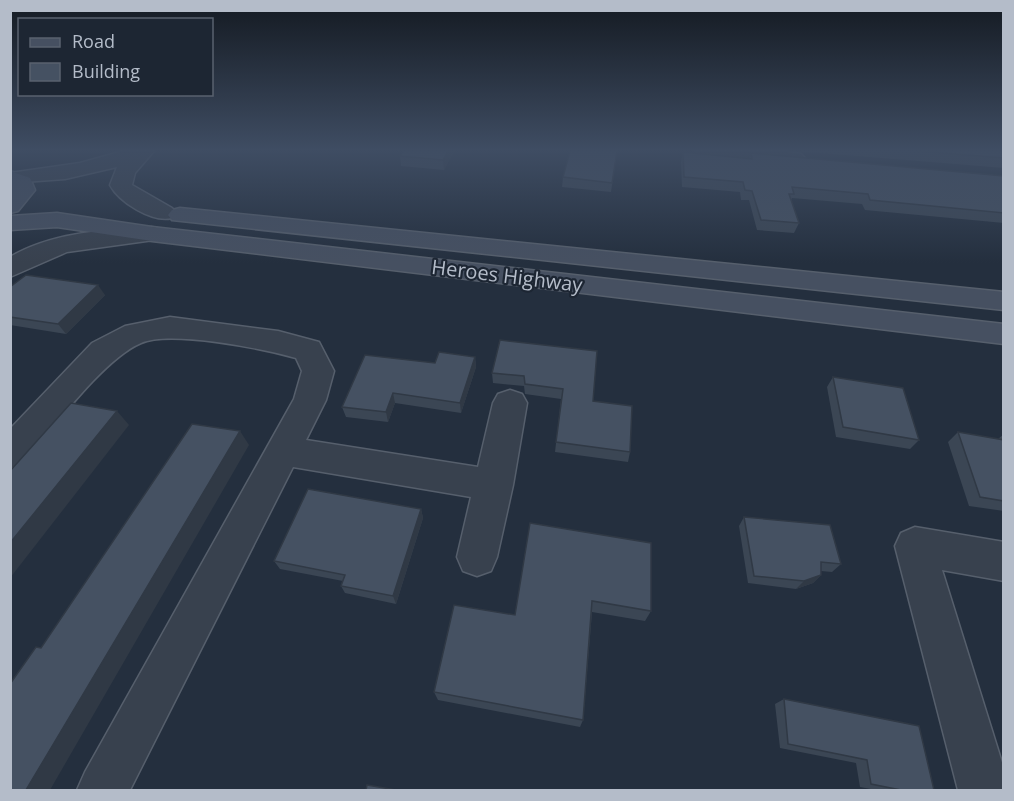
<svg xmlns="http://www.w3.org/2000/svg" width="1014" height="801" font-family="'Open Sans',sans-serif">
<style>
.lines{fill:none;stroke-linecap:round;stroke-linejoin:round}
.minor-casing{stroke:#565f6c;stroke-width:3}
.tertiary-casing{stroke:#565f6c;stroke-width:3}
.secondary-casing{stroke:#565f6c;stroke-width:3}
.minor{fill:#38414e;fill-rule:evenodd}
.tertiary{fill:#38414e;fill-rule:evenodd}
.secondary{fill:#465061;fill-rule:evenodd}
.wall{fill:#3b4654}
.shaded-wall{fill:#303945}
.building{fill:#455162;stroke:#303945;stroke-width:1.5}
.labels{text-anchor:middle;stroke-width:4.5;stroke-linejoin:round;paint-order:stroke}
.street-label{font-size:20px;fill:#b4bcc9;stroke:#1d2633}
</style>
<rect width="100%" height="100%" fill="#242f3e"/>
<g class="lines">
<defs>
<g id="minor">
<polygon points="696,151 780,151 801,154 805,158 801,162 794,164 706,157 699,155"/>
<path d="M 152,227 L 161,229 L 164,234 L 161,239 L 67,252 L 10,277 L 10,257 C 52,232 105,230 152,227 Z"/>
<path d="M 170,317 L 278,331 L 319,342 L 334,371 L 326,400 L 306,440 L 478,467 L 493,403 L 498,394 L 510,390 L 522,394 L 527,403 L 513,485 L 497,557 L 491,571 L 477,576 L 463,571 L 457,557 L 471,497 L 293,467 L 130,790 L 77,790 L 85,772 L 294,399 L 302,371 L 296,358 C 264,349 171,330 141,343 C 103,359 52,430 23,463 L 10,468 L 10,429 L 92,343 L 125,326 Z"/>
<polygon points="915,527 1004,542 1004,581 942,570 1004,769 1004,790 958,790 895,546 901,533"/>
</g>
<path id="tertiary" d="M 123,151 L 154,151 L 135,173 L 132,185 L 172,208 L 176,213 L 172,218 C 152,223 119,202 110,185 L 117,167 L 65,179 L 10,183 L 10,173 L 80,163 Z"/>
<g id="secondary">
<polygon points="10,171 30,178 35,190 18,211 10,213"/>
<polygon points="180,208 1004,292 1004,310 172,220 168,215 172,210"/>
<polygon points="57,213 152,227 1004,324 1004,344 152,241 57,227 10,230 10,216"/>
</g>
</defs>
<use href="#minor" class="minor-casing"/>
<use href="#tertiary" class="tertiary-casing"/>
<use href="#secondary" class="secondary-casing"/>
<use href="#minor" class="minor"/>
<use href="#tertiary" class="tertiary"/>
<use href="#secondary" class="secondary"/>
</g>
<g class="wall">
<polygon points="454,151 444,170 401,166 400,156"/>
<polygon points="617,151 611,192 562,187 563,177"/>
<polygon points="796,151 1004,151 1004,168"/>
<polygon points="683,152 749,158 751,153 1004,176 1004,223 865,210 862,204 792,198 791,200 799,223 794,233 757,230 749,200 741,200 740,192 682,187 681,162"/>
<polygon points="10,287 105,295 66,334 10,325"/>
<polygon points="500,340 593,401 630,452 628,462 555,452 561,399 525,394 524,386 493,383 492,373"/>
<polygon points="475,357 476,367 461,413 395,403 388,422 346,417 342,407"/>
<polygon points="833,377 919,440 910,449 836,437 827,387"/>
<polygon points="958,432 998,439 1004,434 1004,511 969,506 948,442"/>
<polygon points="421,509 423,518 396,604 345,593 341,586 343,581 280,569 274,561"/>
<polygon points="744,517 841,564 832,572 821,571 821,575 813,583 796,589 748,583 739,526"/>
<polygon points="530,523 651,611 645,621 592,612 583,720 580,727 438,700 434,692 515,615"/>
<polygon points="784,699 934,790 876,790 860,787 856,763 780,748 775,704"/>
</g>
<g class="shaded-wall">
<polygon points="448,151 454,151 444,170 443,160"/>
<polygon points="98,285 105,295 66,334 58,324"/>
<polygon points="475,357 476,367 461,413 460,403"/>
<polygon points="393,393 395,403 388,422 386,412"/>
<polygon points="117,411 129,425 10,578 10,543"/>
<polygon points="240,431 249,445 50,790 26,790"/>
<polygon points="421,509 423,518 396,604 393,596"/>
<polygon points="821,575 813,583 796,589 804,581"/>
</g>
<g class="building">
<polygon points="403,151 448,151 443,160 400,156"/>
<polygon points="570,151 617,151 612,183 563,177"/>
<polygon points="917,151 1004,151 1004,158"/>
<polygon points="683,152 752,159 751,153 1004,176 1004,213 870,200 868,194 792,187 794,194 789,194 799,223 761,220 752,191 745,190 743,182 684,177"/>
<polygon points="26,275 98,285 58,324 10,317 10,287"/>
<polygon points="500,340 597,351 593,401 632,406 630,452 556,442 563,389 525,384 524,376 492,373"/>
<polygon points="439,352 475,357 460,403 393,393 386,412 342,407 365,355 435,363"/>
<polygon points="833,377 903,388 919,440 843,427"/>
<polygon points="71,403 117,411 10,543 10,471"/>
<polygon points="192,424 240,431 26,790 10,790 10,684 36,647 41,648"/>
<polygon points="958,432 1004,440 1004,501 980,497"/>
<polygon points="308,489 421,509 393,596 341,586 345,575 274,561"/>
<polygon points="744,517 830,525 841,564 821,562 821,575 804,581 754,576"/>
<polygon points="530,523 651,543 651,611 592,601 583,720 434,692 454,605 515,615"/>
<polygon points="784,699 919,726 934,790 901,790 871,784 867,760 788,744"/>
<polygon points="367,785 396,790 366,790"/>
</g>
<linearGradient id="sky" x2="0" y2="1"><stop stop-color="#141a22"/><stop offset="0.57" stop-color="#3f4d63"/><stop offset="1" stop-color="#3f4d63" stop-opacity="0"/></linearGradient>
<rect width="1014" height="263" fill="url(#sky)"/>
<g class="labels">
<g class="street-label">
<text transform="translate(507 276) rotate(7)" y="7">Heroes Highway</text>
</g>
</g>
<rect width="1014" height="801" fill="none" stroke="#b4bcc9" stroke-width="24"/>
<rect x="18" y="18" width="195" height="78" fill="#1d2633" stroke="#59626f" stroke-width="1.5"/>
<rect x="30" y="38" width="30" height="9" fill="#465061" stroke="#59626f" stroke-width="1.5"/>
<text x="72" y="48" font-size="18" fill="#b4bcc9">Road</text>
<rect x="30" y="63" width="30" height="18" fill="#455162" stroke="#59626f" stroke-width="1.5"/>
<text x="72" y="78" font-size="18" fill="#b4bcc9">Building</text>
</svg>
